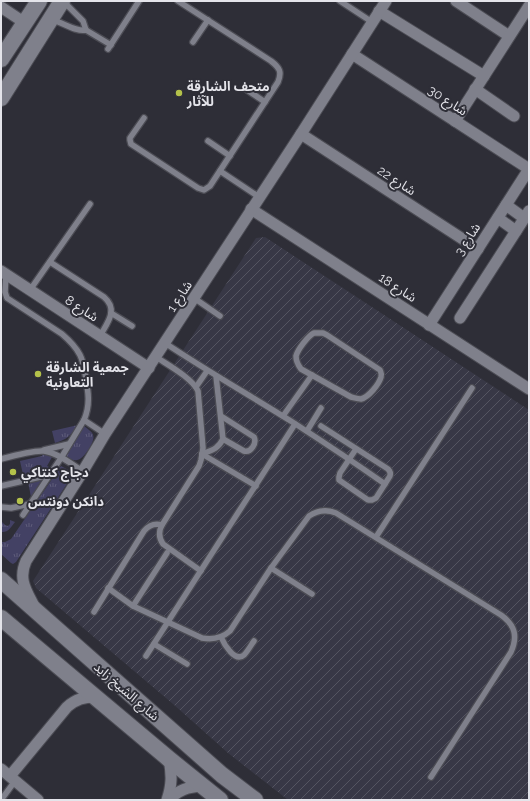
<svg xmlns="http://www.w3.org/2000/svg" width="530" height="801" font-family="Raleway,'Noto Sans Arabic',sans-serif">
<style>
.industrial{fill:url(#industrial-furrows)}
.grass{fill:url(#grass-tufts)}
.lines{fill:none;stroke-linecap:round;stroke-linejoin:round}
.lane-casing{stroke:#4c4c54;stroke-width:8}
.street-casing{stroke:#4c4c54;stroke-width:13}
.secondary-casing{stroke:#4c4c54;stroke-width:18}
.lane{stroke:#7f808b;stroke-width:5.5}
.street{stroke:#7f808b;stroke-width:11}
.secondary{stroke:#7f808b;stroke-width:16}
.poi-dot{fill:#b4c24a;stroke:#2e2e37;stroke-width:1.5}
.labels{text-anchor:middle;stroke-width:4;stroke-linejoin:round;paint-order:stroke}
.poi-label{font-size:13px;font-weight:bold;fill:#e4e4ea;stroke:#2e2e37;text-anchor:start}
.street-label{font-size:13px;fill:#e4e4ea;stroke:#2e2e37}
</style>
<defs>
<pattern id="industrial-furrows" width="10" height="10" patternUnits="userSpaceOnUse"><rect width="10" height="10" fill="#383846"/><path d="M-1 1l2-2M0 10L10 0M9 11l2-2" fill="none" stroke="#555561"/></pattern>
<pattern id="grass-tufts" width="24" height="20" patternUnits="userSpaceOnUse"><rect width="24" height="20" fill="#434164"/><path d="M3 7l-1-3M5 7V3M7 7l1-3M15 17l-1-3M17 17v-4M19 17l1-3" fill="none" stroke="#5e5c7a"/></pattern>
</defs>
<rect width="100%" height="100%" fill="#2e2e37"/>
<polygon class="industrial" points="265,237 529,410 529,800 288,800 228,753 173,704 36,588 33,581 256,238"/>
<g class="grass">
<path d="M 78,425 C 70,436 68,439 55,443 L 52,431 Z"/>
<path d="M 84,426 C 87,429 92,431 93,435 C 96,441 83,460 77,460 C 72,461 69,458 65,455 Z"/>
<path d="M 42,453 L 52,457 L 47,466 L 51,468 C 44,476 34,477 24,479 L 20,461 L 42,456 Z"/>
<polygon points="61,466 74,473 16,562 13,564 11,563 1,554 1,542 5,542 11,539"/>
<polygon points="41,480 41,481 31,497 28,482"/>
<path d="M 10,520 L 15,522 C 11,527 8,533 1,532 L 1,521 L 5,525 L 8,526 L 10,524 Z"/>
</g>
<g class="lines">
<defs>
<g id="lane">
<polyline points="63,1 83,21 86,30"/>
<polyline points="340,1 372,22"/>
<path d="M 52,20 C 63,22 75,32 86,30 L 111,45"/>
<polyline points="193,42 208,20"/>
<polyline points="108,49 139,1"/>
<polyline points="244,88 265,102"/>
<path d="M 144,118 L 130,138 L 130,140 L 131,144 L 198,188 L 204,190 L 210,186 L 278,82 C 282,72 280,68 271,61 L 178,1"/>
<polyline points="208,141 230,156"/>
<polyline points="220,171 259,197"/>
<path d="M 50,262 L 104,297 C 119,310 107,323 100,336"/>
<path d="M 6,275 L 5,292 L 7,298 L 62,334 C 69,340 76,347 80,355 C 83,361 84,367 85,373 C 88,390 91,404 84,420 L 61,458 L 23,515"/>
<polyline points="30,290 90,204"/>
<polyline points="194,298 220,316"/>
<polyline points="111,313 132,326"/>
<path d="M 314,333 L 323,333 L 327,335 L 380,370 C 381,373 382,373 381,377 C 379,384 369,397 361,399 C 358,399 355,398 351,397 L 301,369 C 298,365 296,361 296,356 C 298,349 308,336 314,333 Z"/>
<path d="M 165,343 C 207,371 251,396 294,423 C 325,443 355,463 385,484"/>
<path d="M 156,357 C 168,365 192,378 198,391 L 203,448 L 201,460 L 199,466 L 162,525 C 158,532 159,538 163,544 L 201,571"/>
<polyline points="196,387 207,371"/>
<path d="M 221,416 L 254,437 C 257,443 251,453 244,451 L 223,439"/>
<polyline points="283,416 312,375"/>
<polyline points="84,420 105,434"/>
<path d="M 321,426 L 388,469 C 390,471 391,473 390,476 L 376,498 L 372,500 L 368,500 L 339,480 L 339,477 L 340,473 L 356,449"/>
<polyline points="307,431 321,408"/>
<polyline points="44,450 69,444"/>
<path d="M 202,454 C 212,450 218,449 223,439 L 216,376"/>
<polyline points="202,454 256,486"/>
<path d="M 1,459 C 12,456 34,450 44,451 C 58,453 71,464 83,471"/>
<polyline points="1,486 49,475"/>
<polyline points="1,507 11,508 30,504"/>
<polyline points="376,537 472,388"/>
<polyline points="271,568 312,594"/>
<path d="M 108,588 L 133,606 L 202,638 C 213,640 222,638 230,631 L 271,568 L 309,516 C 318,510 326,509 336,513 L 501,615 C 515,625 518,636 511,652 L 431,777"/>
<polyline points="133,606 167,553"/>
<path d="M 94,612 L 144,531 C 149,525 155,523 162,525"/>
<path d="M 221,637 C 224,644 235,663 244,655 C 248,651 251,645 254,641"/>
<polyline points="154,644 187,664"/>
<polyline points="146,656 295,424"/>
<polyline points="1,800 15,781"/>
</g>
<g id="street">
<polyline points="456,1 509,36"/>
<polyline points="1,7 25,23"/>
<polyline points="379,11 484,76"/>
<polyline points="352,54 529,169"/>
<polyline points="475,89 514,116"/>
<polyline points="455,121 529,6"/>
<polyline points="301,134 478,249"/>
<polyline points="506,205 524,218"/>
<polyline points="251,209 529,389"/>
<polyline points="498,218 516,231"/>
<polyline points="1,271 149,368"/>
<polyline points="460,318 529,211"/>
<polyline points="429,325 529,169"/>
<path d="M 34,606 C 26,590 18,579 26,561 L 83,471 L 105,434 L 301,134 L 386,1"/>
<polyline points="1,769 38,800"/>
<path d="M 10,776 L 67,707 C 76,699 84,697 95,697"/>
<path d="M 167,800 C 172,785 172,775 169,759"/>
<path d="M 168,800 C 179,790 187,787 202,786"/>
</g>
<g id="secondary">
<polyline points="1,59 39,1"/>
<polyline points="1,98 62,1"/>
<polyline points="1,580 222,775 255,800"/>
<polyline points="1,618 169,759 220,800"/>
</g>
</defs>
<use href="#lane" class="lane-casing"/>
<use href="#street" class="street-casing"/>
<use href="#secondary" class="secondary-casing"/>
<use href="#lane" class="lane"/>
<use href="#street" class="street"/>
<use href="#secondary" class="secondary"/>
</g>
<g class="poi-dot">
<circle cx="179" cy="93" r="4"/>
<circle cx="38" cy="374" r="4"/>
<circle cx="13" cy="472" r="4"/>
<circle cx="20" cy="501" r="4"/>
</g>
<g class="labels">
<g class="poi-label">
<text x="187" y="91">متحف الشارقة<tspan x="187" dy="15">للآثار</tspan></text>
<text x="46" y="372">جمعية الشارقة<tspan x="46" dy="15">التعاونية</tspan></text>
<text x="21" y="477">دجاج كنتاكي</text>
<text x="28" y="506">دانكن دونتس</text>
</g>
<g class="street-label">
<text transform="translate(448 100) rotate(33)" y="5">شارع 30</text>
<text transform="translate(397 180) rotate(33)" y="5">شارع 22</text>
<text transform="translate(467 239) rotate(-57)" y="5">شارع 3</text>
<text transform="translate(398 287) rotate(33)" y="5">شارع 18</text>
<text transform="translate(179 296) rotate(-57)" y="5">شارع 1</text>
<text transform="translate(82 308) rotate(33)" y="5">شارع 8</text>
<text transform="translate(127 691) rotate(41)" y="5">شارع الشيخ زايد</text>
</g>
</g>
<rect width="530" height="801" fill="none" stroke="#e4e4ea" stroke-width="4"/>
</svg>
